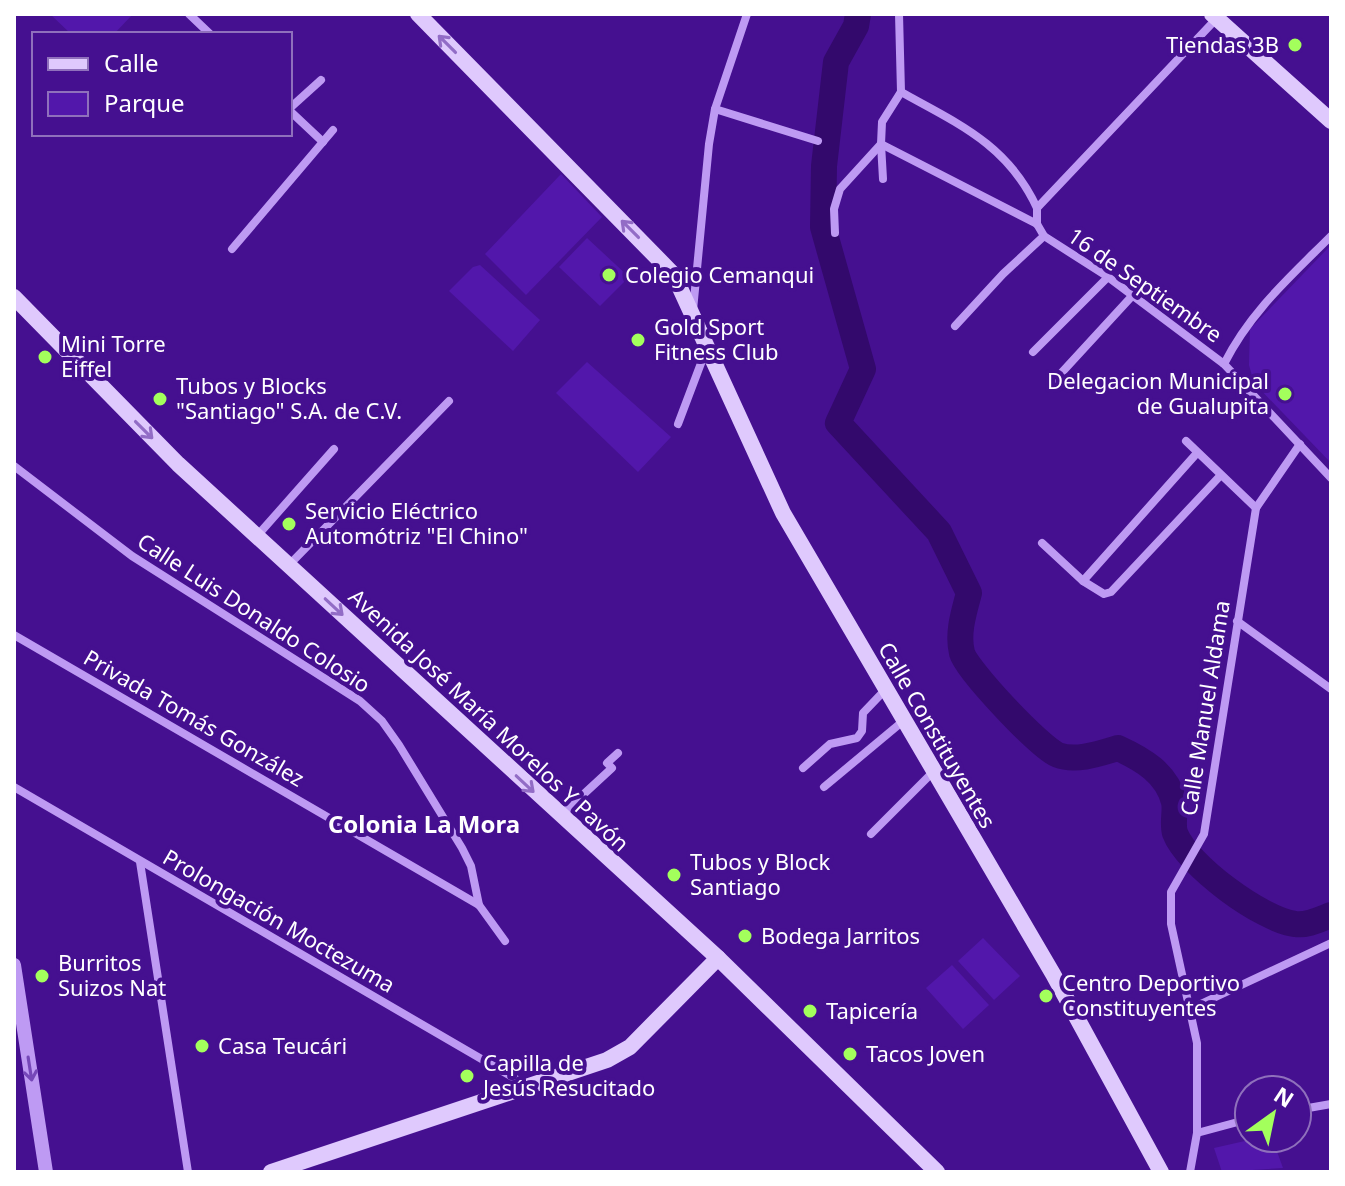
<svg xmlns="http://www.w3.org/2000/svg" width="1345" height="1186" font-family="'Noto Sans',sans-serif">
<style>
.green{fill:#5217ab}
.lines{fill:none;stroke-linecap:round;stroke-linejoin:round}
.river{stroke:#33096c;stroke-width:26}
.minor{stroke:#be9af3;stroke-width:8}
.tertiary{stroke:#be9af3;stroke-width:14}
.secondary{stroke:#dfc9fd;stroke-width:16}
.oneway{stroke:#926cc6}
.oneway2{stroke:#7547b8}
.poi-dot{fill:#a3ff5c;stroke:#451090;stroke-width:3}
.labels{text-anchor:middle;stroke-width:8;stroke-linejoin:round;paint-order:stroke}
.poi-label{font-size:22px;fill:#fff;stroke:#451090;text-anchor:start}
.street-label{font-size:22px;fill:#fff;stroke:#451090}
.neighbourhood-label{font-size:24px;font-weight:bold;fill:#fff;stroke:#451090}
</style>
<rect width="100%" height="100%" fill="#451090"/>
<g class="green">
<polygon points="50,14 133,14 114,34 71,34"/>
<polygon points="561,174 602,217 526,295 485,254"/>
<polygon points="587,238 629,277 600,306 559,267"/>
<polygon points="1331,245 1331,463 1254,383 1249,365 1250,329"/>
<polygon points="480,265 540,320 513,351 449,291 473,267"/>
<polygon points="587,362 671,437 638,472 556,393"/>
<polygon points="983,938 1020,976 994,1000 958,961"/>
<polygon points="952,965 989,1005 963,1029 926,988"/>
<polygon points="1258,1138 1272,1138 1283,1168 1222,1172 1214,1148"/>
</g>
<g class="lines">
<path class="river" d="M 858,14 L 856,26 L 836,62 L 824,166 L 823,227 L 863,369 L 838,423 L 939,532 L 969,593 C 964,612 957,633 962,653 C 967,670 1040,748 1058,755 C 1076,762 1101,753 1118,748 C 1142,759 1167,773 1174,802 C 1176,811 1172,823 1175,833 C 1187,865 1262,920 1295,924 C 1307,926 1320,919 1331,915"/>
<g class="minor">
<polyline points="189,14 210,34"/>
<polyline points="899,14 901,92"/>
<path d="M 901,92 C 959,124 1008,145 1037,208"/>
<polyline points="290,108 321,80"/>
<polyline points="715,109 818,141"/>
<polyline points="290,111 323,142"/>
<polyline points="881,144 1037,224"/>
<polyline points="881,144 883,179"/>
<polyline points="1037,224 1044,236 1108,277 1224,364 1331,478"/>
<polyline points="1037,224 1037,208 1218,17"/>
<polyline points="835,233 834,209 840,189 881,144 882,122 901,92"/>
<polyline points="232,249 333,130"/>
<polyline points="693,310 709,144 715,109 747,14"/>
<polyline points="955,326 1003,274 1044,236"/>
<polyline points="1033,352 1108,277"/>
<path d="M 1224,364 C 1250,312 1290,277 1331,236"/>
<polyline points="1053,382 1133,295"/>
<polyline points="678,424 706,350"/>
<polyline points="1186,441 1256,508"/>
<polyline points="14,466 132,556 360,701 382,721 399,745 462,848 471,866 479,905"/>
<polyline points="257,536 334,449"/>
<polyline points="1042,543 1083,581 1104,594 1111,592 1220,476"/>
<polyline points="289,565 449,401"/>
<polyline points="1083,581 1197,453"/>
<polyline points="1237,621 1331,689"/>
<polyline points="14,635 479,905 505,941"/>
<polyline points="803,768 830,744 857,738 862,731 863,713 885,690"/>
<polyline points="14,787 526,1085"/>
<polyline points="824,787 902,722"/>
<polyline points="560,816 612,768 607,763 618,753"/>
<polyline points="871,834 933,772"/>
<polyline points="140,862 188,1172"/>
<polyline points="1190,1009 1331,943"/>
<polyline points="1297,1110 1331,1104"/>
<polyline points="1197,1133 1249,1119"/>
<polyline points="1190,1172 1197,1133 1197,1043 1171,924 1171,892 1204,834 1256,508 1300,444"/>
</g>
<polyline class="tertiary" points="14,965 46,1172"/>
<g class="secondary">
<polyline points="418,14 674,275 783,513 1053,974 1161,1172"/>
<polyline points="1212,14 1331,121"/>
<polyline points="14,297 178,464 718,958 937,1172"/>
<polyline points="271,1172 607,1060 630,1047 718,958"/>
</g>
</g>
<defs><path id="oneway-shaft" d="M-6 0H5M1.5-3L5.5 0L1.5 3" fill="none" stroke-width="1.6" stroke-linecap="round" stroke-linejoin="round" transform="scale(2)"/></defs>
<g class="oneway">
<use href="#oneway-shaft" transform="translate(447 44) rotate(-135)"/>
<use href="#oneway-shaft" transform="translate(630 229) rotate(-135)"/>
<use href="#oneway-shaft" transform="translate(144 430) rotate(45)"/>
<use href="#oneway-shaft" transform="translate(334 607) rotate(43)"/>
<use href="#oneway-shaft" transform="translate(525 784) rotate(43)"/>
</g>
<use class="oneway2" href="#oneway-shaft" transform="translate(30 1069) rotate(81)"/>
<g class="poi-dot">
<circle cx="1295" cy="45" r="8"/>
<circle cx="609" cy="275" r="8"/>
<circle cx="638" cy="340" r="8"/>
<circle cx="45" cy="357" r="8"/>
<circle cx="1285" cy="394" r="8"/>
<circle cx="160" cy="399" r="8"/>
<circle cx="289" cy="524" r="8"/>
<circle cx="674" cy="875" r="8"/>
<circle cx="745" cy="936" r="8"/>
<circle cx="42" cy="976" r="8"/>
<circle cx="1046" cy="996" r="8"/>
<circle cx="810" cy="1011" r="8"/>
<circle cx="202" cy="1046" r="8"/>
<circle cx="850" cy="1054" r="8"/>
<circle cx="467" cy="1076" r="8"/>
</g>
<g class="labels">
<g class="poi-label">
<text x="1279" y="53" text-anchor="end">Tiendas 3B</text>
<text x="625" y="283">Colegio Cemanqui</text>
<text x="654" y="335">Gold Sport<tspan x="654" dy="25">Fitness Club</tspan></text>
<text x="61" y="352">Mini Torre<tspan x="61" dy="25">Eiffel</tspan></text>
<text x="1269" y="389" text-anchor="end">Delegacion Municipal<tspan x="1269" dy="25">de Gualupita</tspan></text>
<text x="176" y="394">Tubos y Blocks<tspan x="176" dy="25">"Santiago" S.A. de C.V.</tspan></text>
<text x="305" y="519">Servicio Eléctrico<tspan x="305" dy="25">Automótriz "El Chino"</tspan></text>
<text x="690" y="870">Tubos y Block<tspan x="690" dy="25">Santiago</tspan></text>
<text x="761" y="944">Bodega Jarritos</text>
<text x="58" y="971">Burritos<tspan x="58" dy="25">Suizos Nat</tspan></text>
<text x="1062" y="991">Centro Deportivo<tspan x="1062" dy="25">Constituyentes</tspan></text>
<text x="826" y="1019">Tapicería</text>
<text x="218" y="1054">Casa Teucári</text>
<text x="866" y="1062">Tacos Joven</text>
<text x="483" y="1071">Capilla de<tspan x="483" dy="25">Jesús Resucitado</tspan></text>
</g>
<g class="street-label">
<text transform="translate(1145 285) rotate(35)" y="8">16 de Septiembre</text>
<text transform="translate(254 613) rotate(33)" y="8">Calle Luis Donaldo Colosio</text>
<text transform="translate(1205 708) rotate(-81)" y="8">Calle Manuel Aldama</text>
<text transform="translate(194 718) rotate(30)" y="8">Privada Tomás González</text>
<text transform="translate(489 720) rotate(43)" y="8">Avenida José María Morelos Y Pavón</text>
<text transform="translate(937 735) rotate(60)" y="8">Calle Constituyentes</text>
<text transform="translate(279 921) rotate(30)" y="8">Prolongación Moctezuma</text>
</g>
<g class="neighbourhood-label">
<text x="424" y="833">Colonia La Mora</text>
</g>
</g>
<rect width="1345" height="1186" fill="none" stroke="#ffffff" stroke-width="32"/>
<rect x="32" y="32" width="260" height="104" fill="#451090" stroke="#8f70bc" stroke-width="2"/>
<rect x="48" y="58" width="40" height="12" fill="#dfc9fd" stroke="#8f70bc" stroke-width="2"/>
<text x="104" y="72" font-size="24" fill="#ffffff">Calle</text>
<rect x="48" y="92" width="40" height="24" fill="#5217ab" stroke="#8f70bc" stroke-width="2"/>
<text x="104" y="112" font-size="24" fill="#ffffff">Parque</text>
<g transform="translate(1273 1114) rotate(33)"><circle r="38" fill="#451090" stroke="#8f70bc" stroke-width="2"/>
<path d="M0-6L14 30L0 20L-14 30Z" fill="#a3ff5c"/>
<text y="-12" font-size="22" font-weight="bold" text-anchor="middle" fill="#ffffff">N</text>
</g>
</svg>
